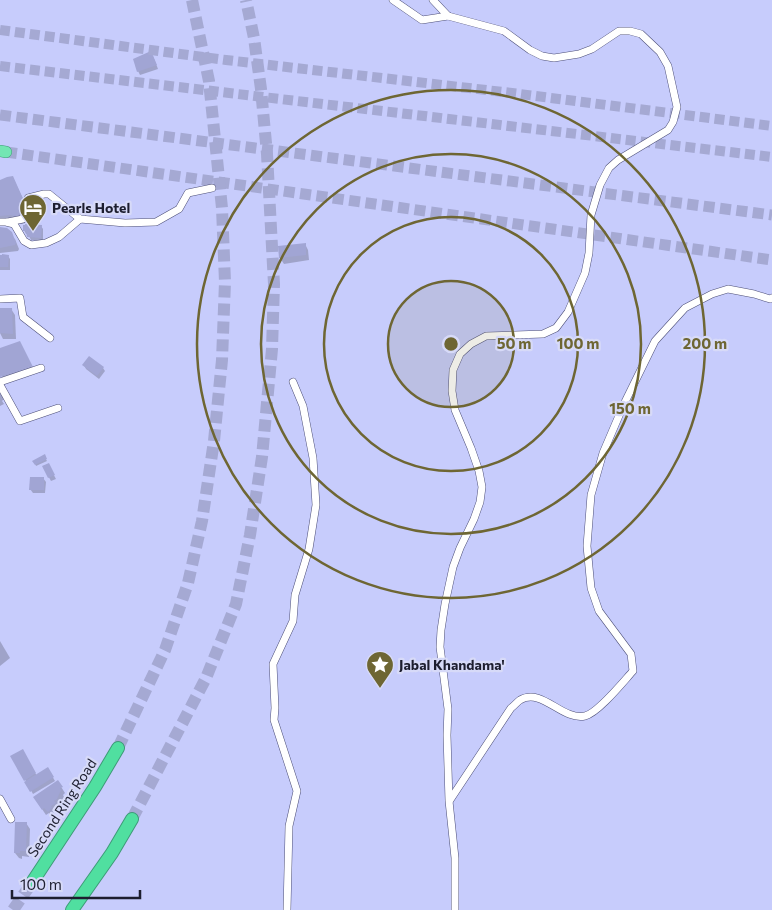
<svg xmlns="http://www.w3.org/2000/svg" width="772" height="910" font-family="Commissioner,sans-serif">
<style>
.shadow{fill:#0003}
.building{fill:#a1a5d4}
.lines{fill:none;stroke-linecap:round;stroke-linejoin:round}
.secondary-tunnel{stroke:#a5a9d3;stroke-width:10;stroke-dasharray:10 5;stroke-linecap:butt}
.trunk-tunnel{stroke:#a5a9d3;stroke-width:11;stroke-dasharray:11 5.5;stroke-linecap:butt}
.motorway-tunnel{stroke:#a5a9d3;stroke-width:12;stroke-dasharray:12 6;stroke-linecap:butt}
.minor-casing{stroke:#4d4f78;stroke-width:8}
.trunk-casing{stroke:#3e9b78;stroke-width:12}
.motorway-casing{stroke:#3e9b78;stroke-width:14}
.minor{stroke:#fff;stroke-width:7}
.trunk{stroke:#73e6b3;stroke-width:11}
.motorway{stroke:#50dfa0;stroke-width:12}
.ring{fill:none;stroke:#6e6633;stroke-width:2.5}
.labels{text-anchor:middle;stroke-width:4.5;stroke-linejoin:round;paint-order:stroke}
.poi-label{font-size:14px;font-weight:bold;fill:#1d1e2f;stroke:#d7daf8;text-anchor:start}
.street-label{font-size:14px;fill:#1d1e2f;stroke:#d7daf8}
.centre{fill:#6e6633;stroke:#d7daf8;stroke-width:2.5}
.ring-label{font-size:15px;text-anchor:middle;font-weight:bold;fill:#6e6633;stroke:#d7daf8;stroke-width:4.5;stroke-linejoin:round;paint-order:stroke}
</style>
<rect width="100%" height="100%" fill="#c7ccfc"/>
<g class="shadow">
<polygon points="153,56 158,69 140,75 138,71"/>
<polygon points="13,178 28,209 25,223 22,224 17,223 0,224 0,182"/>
<polygon points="41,226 43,229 43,241 31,240 28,234 26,234 24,230"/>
<polygon points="0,229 15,239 19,249 18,251 0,253"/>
<polygon points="305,244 308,250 309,260 284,264 280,258 280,247"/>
<polygon points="8,256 10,259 10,270 0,270 0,259"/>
<polygon points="0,309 11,309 15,315 16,339 3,339 0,333"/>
<polygon points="19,343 35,373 5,382 0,373 0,349"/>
<polygon points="84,365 103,368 105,371 99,379 86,369"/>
<polygon points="0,393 4,399 2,401 4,404 0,406"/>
<polygon points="44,456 47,461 36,466 34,461"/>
<polygon points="48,464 56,479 51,481 43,467"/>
<polygon points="43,478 46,482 45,493 33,493 30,489"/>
<polygon points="0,641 10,658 0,666"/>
<polygon points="22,751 37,776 48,769 55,781 33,794 12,756"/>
<polygon points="58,782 65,793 63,795 64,797 60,805 57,807 58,809 53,813 54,814 52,817 49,813 46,815 38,803"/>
<polygon points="26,823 30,829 29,857 22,856 22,859 19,858 15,853"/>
</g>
<g class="building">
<polygon points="151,51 157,65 137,72 133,59"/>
<polygon points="13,176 24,201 21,216 16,217 11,215 0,216 0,180 7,177"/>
<polygon points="25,224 42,225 41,238 27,237 26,231 23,231 23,225 25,225"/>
<polygon points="0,227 7,228 12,232 16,243 15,245 0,248"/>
<polygon points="306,243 306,255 279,258 278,246"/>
<polygon points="2,254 9,255 8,267 0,267 0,255 2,255"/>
<polygon points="0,308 12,308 13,334 0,333"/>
<polygon points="20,341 33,367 0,377 0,348"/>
<polygon points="89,356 104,367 97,376 82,365"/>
<polygon points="45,454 47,459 35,465 32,461"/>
<polygon points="49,463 55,475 48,478 42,466"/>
<polygon points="30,477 44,477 44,490 29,490"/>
<polygon points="23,749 36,773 24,781 10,756"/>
<polygon points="48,767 54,777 30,792 24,782"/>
<polygon points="58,780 63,787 60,788 61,790 57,799 54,801 56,803 51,806 52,808 50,809 50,810 48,812 44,808 42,810 33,797"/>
<polygon points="15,822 27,822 26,851 20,851 20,853 14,853"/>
</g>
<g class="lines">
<g class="secondary-tunnel">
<polyline points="0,30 226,60 512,93 772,126"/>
<polyline points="0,66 772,157"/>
</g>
<g class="trunk-tunnel">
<polyline points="0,115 772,215"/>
<polyline points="6,152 772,260"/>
</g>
<g class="motorway-tunnel">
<polyline points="118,748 165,650 188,583 202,521 214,441 222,360 225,282 222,208 209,81 192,0"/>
<polyline points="132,819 206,678 236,604 250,535 262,457 272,349 274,284 267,154 261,89 254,38 246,0"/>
<polyline points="13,910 31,884"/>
</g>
<defs>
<g id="minor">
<polyline points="393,0 422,20 448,16"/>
<polyline points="433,0 448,16 504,31 530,50 542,56 554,58 579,54 592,49 619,31 630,31 641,34 660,52 668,66 677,107 673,122 668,130 618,160 609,168 600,185 591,215 589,253 585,273 568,312 556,328 543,334 486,336 471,344 460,354 453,370 452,391 455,410 471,448 479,471 482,487 480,502 474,519 460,548 453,567 445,604 441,630 440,647 448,709 447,735 449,801 455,858 455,910"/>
<polyline points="0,222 6,222 14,224 24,241 31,245 46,243 59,237 80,219 125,223 156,222 179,209 188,193 212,188"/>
<polyline points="8,222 23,219 28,198 44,194 49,194 80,219"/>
<polyline points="0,299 20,298 23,317 50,338"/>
<polyline points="0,382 41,368"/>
<polyline points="0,385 20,421 58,408"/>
<polyline points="0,799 11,819"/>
<path d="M 450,800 L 511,708 C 514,706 517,702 520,700 C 542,687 562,721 585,716 C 598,713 623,682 633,671 L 631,654 L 599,611 L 591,588 L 587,546 L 591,495 L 603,453 L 624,404 L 655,341 L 685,308 L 712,294 L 728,289 L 754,294 L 770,299 L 772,298"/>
<polyline points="287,910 289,826 297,791 274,720 275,708 273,664 293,621 295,595 309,549 316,505 313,458 303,406 293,382"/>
</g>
<polyline id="trunk" points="0,151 6,152"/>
<g id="motorway">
<polyline points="31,884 95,787 118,748"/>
<polyline points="72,910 112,853 132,819"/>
</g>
</defs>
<use href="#minor" class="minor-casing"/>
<use href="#trunk" class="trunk-casing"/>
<use href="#motorway" class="motorway-casing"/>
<use href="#minor" class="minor"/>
<use href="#trunk" class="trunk"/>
<use href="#motorway" class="motorway"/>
</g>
<circle cx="451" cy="344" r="63" fill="#6e6633" fill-opacity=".12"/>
<g class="ring">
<circle cx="451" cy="344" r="63"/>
<circle cx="451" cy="344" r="127"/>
<circle cx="451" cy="344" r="190"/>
<circle cx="451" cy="344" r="254"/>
</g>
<defs>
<symbol id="hotel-pin" viewBox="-11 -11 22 30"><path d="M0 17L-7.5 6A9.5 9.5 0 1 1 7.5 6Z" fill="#6e6633" stroke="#d7daf8"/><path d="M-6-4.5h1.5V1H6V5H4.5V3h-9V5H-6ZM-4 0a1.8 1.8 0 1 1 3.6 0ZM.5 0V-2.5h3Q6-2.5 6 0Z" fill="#fff"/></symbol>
<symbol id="sight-pin" viewBox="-11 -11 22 30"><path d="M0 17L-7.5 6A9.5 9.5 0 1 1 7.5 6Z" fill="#6e6633" stroke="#d7daf8"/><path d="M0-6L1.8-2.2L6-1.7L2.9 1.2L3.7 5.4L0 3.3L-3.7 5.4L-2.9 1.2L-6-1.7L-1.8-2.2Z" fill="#fff"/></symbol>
</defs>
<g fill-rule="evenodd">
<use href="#hotel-pin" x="17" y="192" width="32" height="43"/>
<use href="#sight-pin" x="364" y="649" width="32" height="43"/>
</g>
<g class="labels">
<g class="poi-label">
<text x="52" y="213">Pearls Hotel</text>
<text x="399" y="670">Jabal Khandama'</text>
</g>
<g class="street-label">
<text transform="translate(62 808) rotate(-57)" y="5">Second Ring Road</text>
</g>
</g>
<circle cx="451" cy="344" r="8" class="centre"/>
<g class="ring-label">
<text x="514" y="349">50 m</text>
<text x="578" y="349">100 m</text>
<text x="705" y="349">200 m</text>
<text x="630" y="414">150 m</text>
</g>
<path d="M12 890v8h128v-8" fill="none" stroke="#1d1e2f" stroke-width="2.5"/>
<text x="20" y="890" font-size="15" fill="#1d1e2f" stroke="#d7daf8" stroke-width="4" paint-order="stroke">100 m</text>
</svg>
